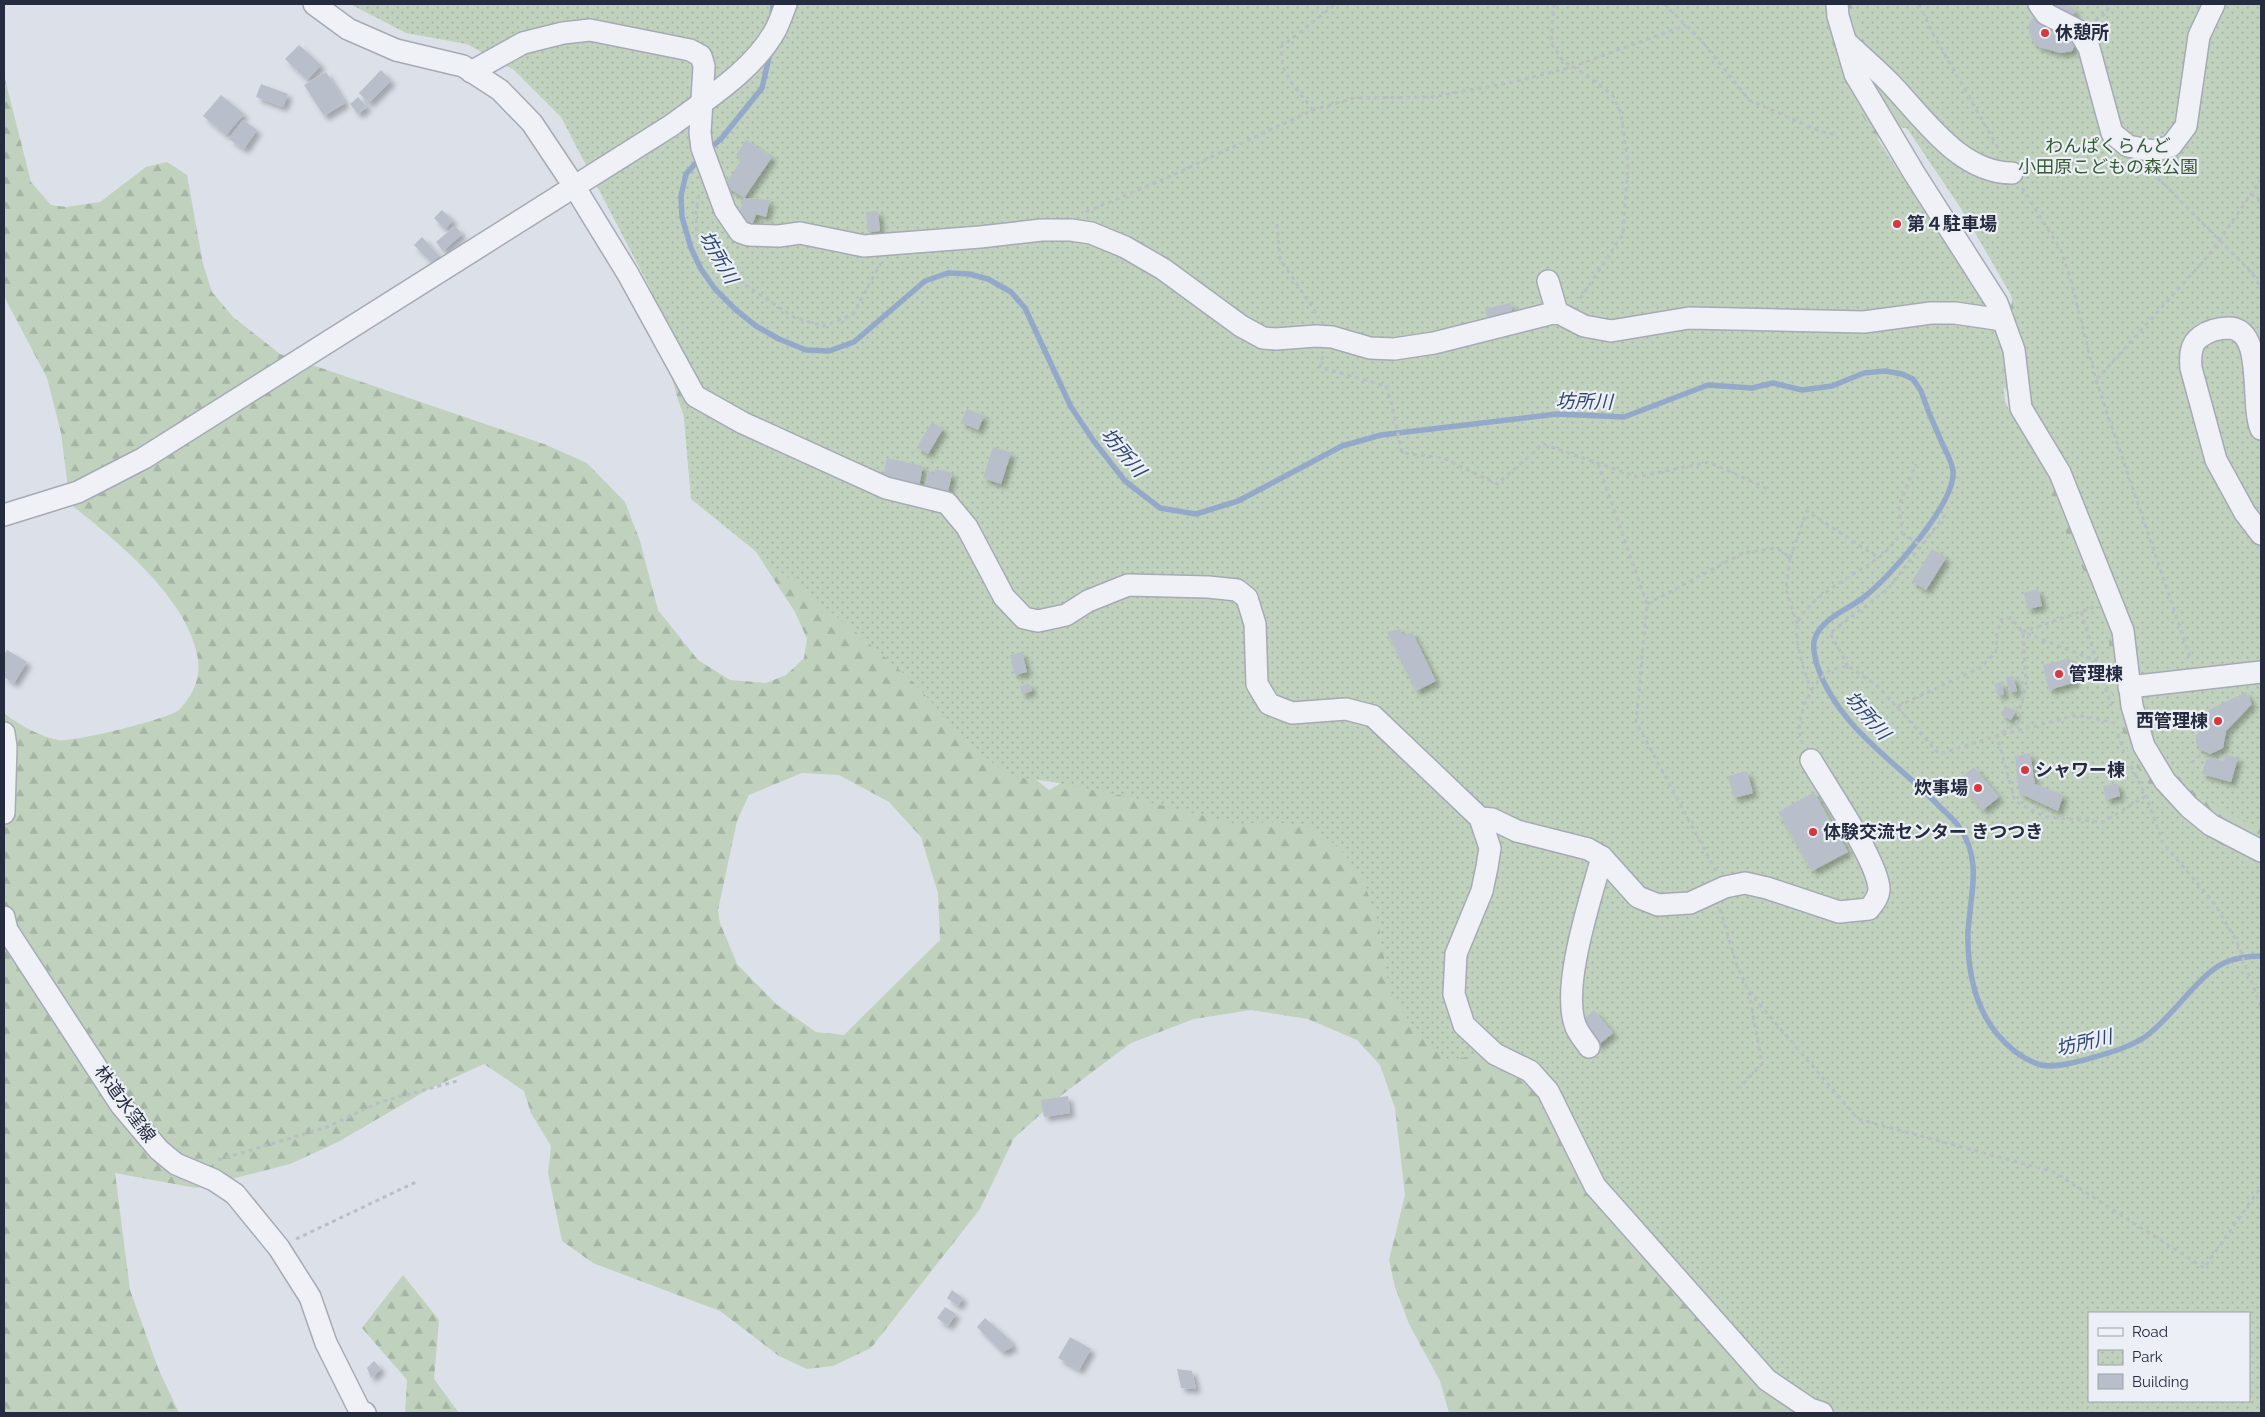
<svg xmlns="http://www.w3.org/2000/svg" width="2265" height="1417" font-family="Raleway,'Noto Sans JP',sans-serif">
<style>
.forest{fill:url(#forest-firs);fill-rule:evenodd}
.park{fill:url(#park-dots);fill-rule:evenodd}
.lines{fill:none;stroke-linecap:round;stroke-linejoin:round}
.stream{stroke:#94a9ca;stroke-width:5.5}
.building{fill:#b9becb;filter:url(#shadow)}
.minor-casing{stroke:#a5aab5;stroke-width:24}
.path{stroke:#babec6;stroke-width:3;stroke-dasharray:4 4;stroke-linecap:butt}
.minor{stroke:#eff1f6;stroke-width:21}
.path-bridge{stroke:#babec6;stroke-width:3;stroke-dasharray:4 4;stroke-linecap:butt}
.poi-dot{fill:#d6383f;stroke:#eceff5;stroke-width:2}
.labels{text-anchor:middle;stroke-width:4.5;stroke-linejoin:round;paint-order:stroke}
.poi-label{font-size:18px;font-weight:bold;fill:#252c3f;stroke:#eceff5;text-anchor:start}
.park-label{font-size:18px;fill:#355b32;stroke:#eceff5}
.street-label{font-size:18px;fill:#252c3f;stroke:#eceff5}
.water-label{font-size:19px;font-style:italic;fill:#2d4675;stroke:#eceff5}
</style>
<defs>
<pattern id="forest-firs" width="22" height="20" patternUnits="userSpaceOnUse" patternTransform="scale(1.25)"><rect width="22" height="20" fill="#c0d2bd"/><path d="M5 1l3.5 6h-7zM16 11l3.5 6h-7z" fill="#a5b4a4"/></pattern>
<pattern id="park-dots" width="8" height="8" patternUnits="userSpaceOnUse" patternTransform="scale(1.25)"><rect width="8" height="8" fill="#c0d2bd"/><path d="M2 2h.1M6 6h.1" fill="none" stroke="#a5b4a4" stroke-width="1.8" stroke-linecap="round"/></pattern>
<filter id="shadow"><feDropShadow dx="4.5" dy="4.5" stdDeviation="2.5" flood-color="#0004"/></filter>
</defs>
<rect width="100%" height="100%" fill="#dce0e8"/>
<g class="forest">
<path d="M 1015,4 L 2261,4 L 2261,1413 L 1449,1413 L 1440,1381 L 1409,1324 L 1395,1287 L 1389,1260 L 1405,1195 L 1395,1108 L 1380,1065 L 1357,1040 L 1308,1019 L 1251,1010 L 1194,1019 L 1131,1043 L 1063,1094 L 1014,1138 L 980,1209 L 871,1348 L 833,1366 L 807,1369 L 779,1356 L 720,1311 L 593,1263 L 562,1241 L 548,1173 L 551,1146 L 531,1113 L 524,1091 L 484,1064 L 429,1089 L 338,1142 L 290,1164 L 196,1188 L 115,1173 L 130,1290 L 158,1368 L 179,1413 L 4,1413 L 4,713 C 19,725 39,736 58,740 C 71,743 169,719 179,710 C 192,696 201,679 198,659 C 189,599 116,540 70,504 L 61,433 L 47,378 L 4,296 L 4,75 L 31,182 L 51,205 L 66,207 L 100,202 L 146,167 L 167,162 L 187,175 L 203,264 L 212,292 L 233,317 L 280,354 L 544,444 L 587,463 L 625,502 L 640,541 L 658,610 L 698,660 L 730,680 L 766,683 L 786,675 L 804,658 L 807,639 L 795,612 L 734,518 L 693,441 L 678,400 L 654,311 L 652,268 ZM 1894,127 L 1917,129 L 2024,290 L 1998,316 L 1988,361 L 2008,393 L 2019,434 L 1875,141 ZM 1189,710 L 1049,790 L 968,724 ZM 802,773 L 839,775 L 889,802 L 921,837 L 938,893 L 940,940 L 844,1035 L 816,1032 L 776,1004 L 737,964 L 720,923 L 718,910 L 737,821 L 749,795 ZM 2089,1313 L 2249,1313 L 2249,1401 L 2089,1401 Z"/>
<polygon points="403,1275 439,1320 434,1379 459,1413 405,1413 407,1380 362,1328"/>
</g>
<g class="park">
<path d="M 350,4 L 1825,4 C 1829,38 1840,75 1856,106 L 1990,311 L 2000,340 L 2005,402 L 2040,465 L 2063,526 L 2098,602 L 2109,640 L 2111,689 L 2130,755 L 2152,790 L 2166,806 L 2190,825 L 2251,863 L 2261,867 L 2261,1413 L 1850,1413 L 1814,1401 L 1773,1373 L 1601,1180 L 1509,1049 L 1445,1061 L 1414,1028 L 1390,994 L 1378,921 L 1362,878 L 1339,847 L 1305,825 L 1270,822 L 1237,824 L 1119,795 L 1053,782 L 1016,777 L 999,768 L 973,746 L 910,679 L 858,634 L 691,499 L 677,340 L 561,117 L 514,70 L 467,44 L 406,33 ZM 2089,1313 L 2249,1313 L 2249,1401 L 2089,1401 Z"/>
<polygon points="1855,4 2261,4 2261,828 2226,812 2195,793 2169,762 2155,738 2144,701 2138,655 2119,603 2029,405 2022,348 2011,295 1962,210 1881,90 1865,43 1855,12"/>
</g>
<g class="lines">
<g class="stream">
<polyline points="772,16 773,4"/>
<polyline points="708,150 721,139 762,88 770,53"/>
<path d="M 702,156 L 686,174 L 681,196 L 682,217 L 691,248 L 701,269 L 715,289 L 736,310 L 756,326 L 779,339 L 806,350 L 829,351 L 854,342 L 925,281 L 948,273 L 969,274 L 988,279 L 1011,292 L 1025,308 L 1071,407 L 1093,440 L 1125,481 L 1160,508 L 1196,514 L 1238,501 L 1342,446 L 1381,435 L 1557,414 L 1624,417 L 1708,385 L 1752,388 L 1773,383 L 1802,390 L 1832,386 L 1864,373 L 1885,371 L 1902,374 L 1913,379 L 1921,391 C 1926,406 1932,421 1939,436 C 1943,447 1952,460 1953,471 C 1956,503 1889,578 1864,597 C 1848,610 1822,618 1815,638 C 1812,645 1815,658 1817,665 C 1837,727 1897,762 1940,807 C 1946,813 1954,819 1959,827 C 1983,860 1970,895 1968,932 C 1967,967 1974,1006 1997,1034 C 2008,1047 2024,1060 2041,1065 C 2054,1068 2072,1063 2084,1060 C 2105,1054 2126,1049 2145,1037 C 2172,1018 2198,975 2224,963 C 2235,958 2249,956 2261,956"/>
</g>
</g>
<g class="building">
<polygon points="2046,4 2069,4 2068,6 2076,11 2070,19"/>
<polygon points="2032,18 2077,41 2072,51 2061,53 2039,47 2032,40 2028,27"/>
<polygon points="299,45 321,65 307,80 285,59"/>
<polygon points="381,70 391,81 369,103 359,93"/>
<polygon points="326,72 345,103 324,116 304,85"/>
<polygon points="261,84 288,94 283,107 256,97"/>
<polygon points="221,95 244,114 226,135 203,116"/>
<polygon points="358,97 367,107 358,114 350,104"/>
<polygon points="243,120 257,130 244,149 229,139"/>
<polygon points="746,140 772,157 744,198 770,200 766,217 756,214 752,226 736,222 744,198 725,185 742,159 736,155"/>
<polygon points="442,210 453,221 445,229 434,218"/>
<polygon points="878,211 880,231 868,232 866,212"/>
<polygon points="455,226 462,234 443,251 436,242"/>
<polygon points="422,237 439,256 432,263 414,245"/>
<polygon points="1510,303 1513,316 1489,322 1485,309"/>
<polygon points="967,409 984,416 978,430 961,422"/>
<polygon points="932,422 943,429 928,454 917,447"/>
<polygon points="993,447 1011,453 1001,484 983,478"/>
<polygon points="887,458 923,466 919,486 883,478"/>
<polygon points="935,469 952,473 948,492 925,486 928,472 934,473"/>
<polygon points="1932,549 1946,558 1926,590 1912,581"/>
<polygon points="2038,589 2042,606 2028,609 2024,593"/>
<polygon points="1400,629 1404,636 1412,632 1436,681 1416,691 1387,632"/>
<polygon points="7,650 27,662 14,683 4,677 4,655"/>
<polygon points="1022,652 1027,672 1015,675 1010,655"/>
<polygon points="2070,658 2076,682 2049,690 2043,665"/>
<polygon points="2013,676 2017,691 2010,693 2006,678"/>
<polygon points="2001,682 2004,694 1998,696 1995,684"/>
<polygon points="1029,683 1032,691 1022,694 1020,686"/>
<polygon points="2246,692 2252,704 2226,731 2223,748 2210,754 2200,749 2196,743 2196,736 2203,727 2199,715"/>
<polygon points="2005,706 2016,711 2011,720 2001,715"/>
<polygon points="2030,753 2035,784 2063,795 2058,811 2019,793 2015,756"/>
<polygon points="2225,754 2238,758 2231,782 2202,774 2207,757 2224,761"/>
<polygon points="1974,767 1999,797 1983,810 1958,780"/>
<polygon points="1747,771 1753,793 1734,798 1728,776"/>
<polygon points="2117,783 2120,796 2106,800 2103,786"/>
<polygon points="1814,792 1848,852 1812,871 1778,812"/>
<polygon points="1594,1010 1613,1033 1597,1046 1578,1024"/>
<polygon points="1068,1096 1070,1113 1044,1117 1041,1100"/>
<polygon points="952,1290 963,1298 958,1306 947,1298"/>
<polygon points="945,1307 956,1314 948,1326 937,1318"/>
<polygon points="985,1318 1010,1340 1013,1347 1002,1352 977,1327"/>
<polygon points="1070,1337 1091,1349 1079,1370 1058,1358"/>
<polygon points="374,1361 381,1369 371,1378 367,1368"/>
<polygon points="1177,1369 1192,1371 1196,1389 1181,1388"/>
</g>
<g class="lines">
<defs>
<g id="minor">
<polyline points="314,4 348,29 396,50 463,66 500,90 532,123 574,186 628,274 695,396 743,423 886,488 947,503 967,527 1004,597 1024,618 1038,621 1066,615 1088,601 1128,585 1208,587 1237,590 1247,598 1255,624 1257,684 1269,704 1292,713 1346,709 1373,716 1480,818 1490,848 1487,867 1482,891 1456,954 1454,994 1464,1025 1495,1054 1530,1071 1548,1091 1595,1186 1767,1380 1810,1409 1822,1413"/>
<polyline points="1837,4 1838,16 1855,74 1914,173 1997,303 2014,350 2021,408 2060,473 2123,631 2132,706 2144,746 2165,781 2189,807 2211,825 2261,851"/>
<polyline points="2039,4 2046,14 2079,31 2089,48 2112,133 2128,146 2153,151 2171,146 2186,126 2199,36 2214,4"/>
<path d="M 1847,43 C 1861,56 1876,69 1889,82 C 1923,117 1959,173 2012,173"/>
<polyline points="471,72 523,43 563,33 590,30 690,50 701,56 704,66 700,133 702,148 725,210 740,232 749,235 779,236 800,233 864,246 980,237 1042,230 1071,230 1091,233 1125,247 1163,269 1241,326 1263,338 1276,339 1316,336 1332,337 1370,348 1394,349 1434,343 1557,312 1584,326 1611,331 1689,318 1864,322 1931,313 1955,313 2003,320"/>
<polyline points="1548,281 1557,312"/>
<path d="M 2261,429 C 2250,404 2265,329 2229,328 C 2219,328 2208,331 2200,337 C 2190,344 2190,357 2191,368 L 2216,460 L 2245,513 L 2261,534"/>
<path d="M 4,515 L 78,492 L 144,458 L 672,125 C 708,98 754,70 776,29 C 780,21 783,12 786,4"/>
<polyline points="2129,687 2261,672"/>
<polyline points="4,733 6,747 4,813"/>
<path d="M 1480,818 L 1492,819 L 1517,831 L 1588,849 L 1602,857 L 1638,897 L 1658,905 L 1690,903 L 1725,887 L 1745,883 L 1767,888 L 1839,912 L 1869,909 C 1873,904 1879,897 1879,889 C 1878,861 1827,788 1811,760"/>
<polyline points="4,917 7,930 121,1105 159,1150 176,1164 214,1180 235,1194 279,1248 310,1297 326,1343 360,1411 365,1413"/>
<path d="M 1589,1047 C 1585,1041 1579,1034 1576,1027 C 1560,988 1591,898 1602,857"/>
</g>
</defs>
<use href="#minor" class="minor-casing"/>
<g class="path">
<polyline points="1554,4 1551,43 1563,61 1590,77 1613,96 1621,113 1628,163 1623,234 1578,302"/>
<polyline points="1664,4 1702,41 1749,100 1819,131 1836,135"/>
<polyline points="1919,4 1932,32 2001,153"/>
<polyline points="2095,21 2106,13 2110,4"/>
<polyline points="1313,110 1290,81 1283,67 1281,47 1336,4"/>
<polyline points="2141,170 2158,178"/>
<polyline points="2022,188 2061,250 2070,277 2096,380 2191,660"/>
<polyline points="2251,194 2261,202"/>
<polyline points="699,195 696,210 697,237 714,264 795,318 824,326 853,314 881,263"/>
<polyline points="1086,212 1164,179 1313,110 1354,98 1432,97 1513,82 1572,67 1686,25"/>
<polyline points="1277,224 1280,259 1319,317"/>
<polyline points="2253,274 2261,289"/>
<polyline points="1323,356 1320,367 1386,386 1391,401 1402,453 1443,458 1497,484 1543,444 1637,477 1709,462 1770,490"/>
<polyline points="2097,379 2209,255 2261,180"/>
<polyline points="1598,464 1647,604 1636,722 1716,871"/>
<polyline points="1902,533 1922,546"/>
<polyline points="1790,558 1807,511 1879,558"/>
<polyline points="1647,604 1743,553 1777,548 1790,558 1786,589 1797,624"/>
<polyline points="2094,607 2023,632 2097,661"/>
<polyline points="2081,612 2111,706"/>
<polyline points="1848,666 1830,633 1888,589 1946,514"/>
<path d="M 1812,691 C 1805,675 1793,640 1798,623 C 1806,598 1857,574 1878,558 C 1887,552 1894,541 1902,533 L 1899,505 L 1916,464"/>
<polyline points="1898,706 1980,668 1996,652 1997,632 2001,620 2011,618 2023,632 2026,685 2016,724 1997,736 2077,715 2115,723"/>
<polyline points="2118,734 2124,752"/>
<path d="M 1803,744 C 1792,723 1810,684 1829,671 C 1834,668 1843,667 1848,666 L 1879,687 L 1939,754 L 1997,736 L 2015,801 L 2045,817 L 2103,822 L 2146,796"/>
<polyline points="2191,763 2200,755"/>
<polyline points="2131,766 2146,796 2163,843 2215,904 2237,942 2261,1007"/>
<polyline points="1720,909 1737,966 1749,992 1762,1064 1739,1088"/>
<polyline points="1749,992 1858,1119 2054,1172 2204,1268 2261,1187"/>
<polyline points="218,1160 327,1127 380,1102 457,1081"/>
<polyline points="296,1239 416,1182"/>
</g>
<use href="#minor" class="minor"/>
<polyline class="path-bridge" points="2158,178 2253,274"/>
</g>
<g class="poi-dot">
<circle cx="2045" cy="33" r="5"/>
<circle cx="1897" cy="224" r="5"/>
<circle cx="2059" cy="674" r="5"/>
<circle cx="2218" cy="721" r="5"/>
<circle cx="2025" cy="770" r="5"/>
<circle cx="1978" cy="788" r="5"/>
<circle cx="1813" cy="832" r="5"/>
</g>
<g class="labels">
<g class="poi-label">
<text x="2055" y="39">休憩所</text>
<text x="1907" y="230">第４駐車場</text>
<text x="2069" y="680">管理棟</text>
<text x="2208" y="727" text-anchor="end">西管理棟</text>
<text x="2035" y="776">シャワー棟</text>
<text x="1968" y="794" text-anchor="end">炊事場</text>
<text x="1823" y="838">体験交流センター きつつき</text>
</g>
<g class="park-label">
<text x="2108" y="152">わんぱくらんど<tspan x="2108" dy="21">小田原こどもの森公園</tspan></text>
</g>
<g class="street-label">
<text transform="translate(125 1104) rotate(54)" y="6">林道水窪線</text>
</g>
<g class="water-label">
<text transform="translate(719 257) rotate(60)" y="7">坊所川</text>
<text transform="translate(1584 401) rotate(1)" y="7">坊所川</text>
<text transform="translate(1124 452) rotate(50)" y="7">坊所川</text>
<text transform="translate(1868 715) rotate(49)" y="7">坊所川</text>
<text transform="translate(2084 1042) rotate(-13)" y="7">坊所川</text>
</g>
</g>
<rect width="2265" height="1417" fill="none" stroke="#252c3f" stroke-width="10"/>
<rect x="2088" y="1312" width="162" height="90" fill="#eceff5" stroke="#9ca1ac"/>
<rect x="2098" y="1328" width="25" height="8" fill="#eff1f6" stroke="#9ca1ac"/>
<text x="2132" y="1337" font-size="15" fill="#252c3f">Road</text>
<rect x="2098" y="1350" width="25" height="15" fill="url(#park-dots)" stroke="#9ca1ac"/>
<text x="2132" y="1362" font-size="15" fill="#252c3f">Park</text>
<rect x="2098" y="1374" width="25" height="15" fill="#b9becb" stroke="#9ca1ac"/>
<text x="2132" y="1387" font-size="15" fill="#252c3f">Building</text>
</svg>
